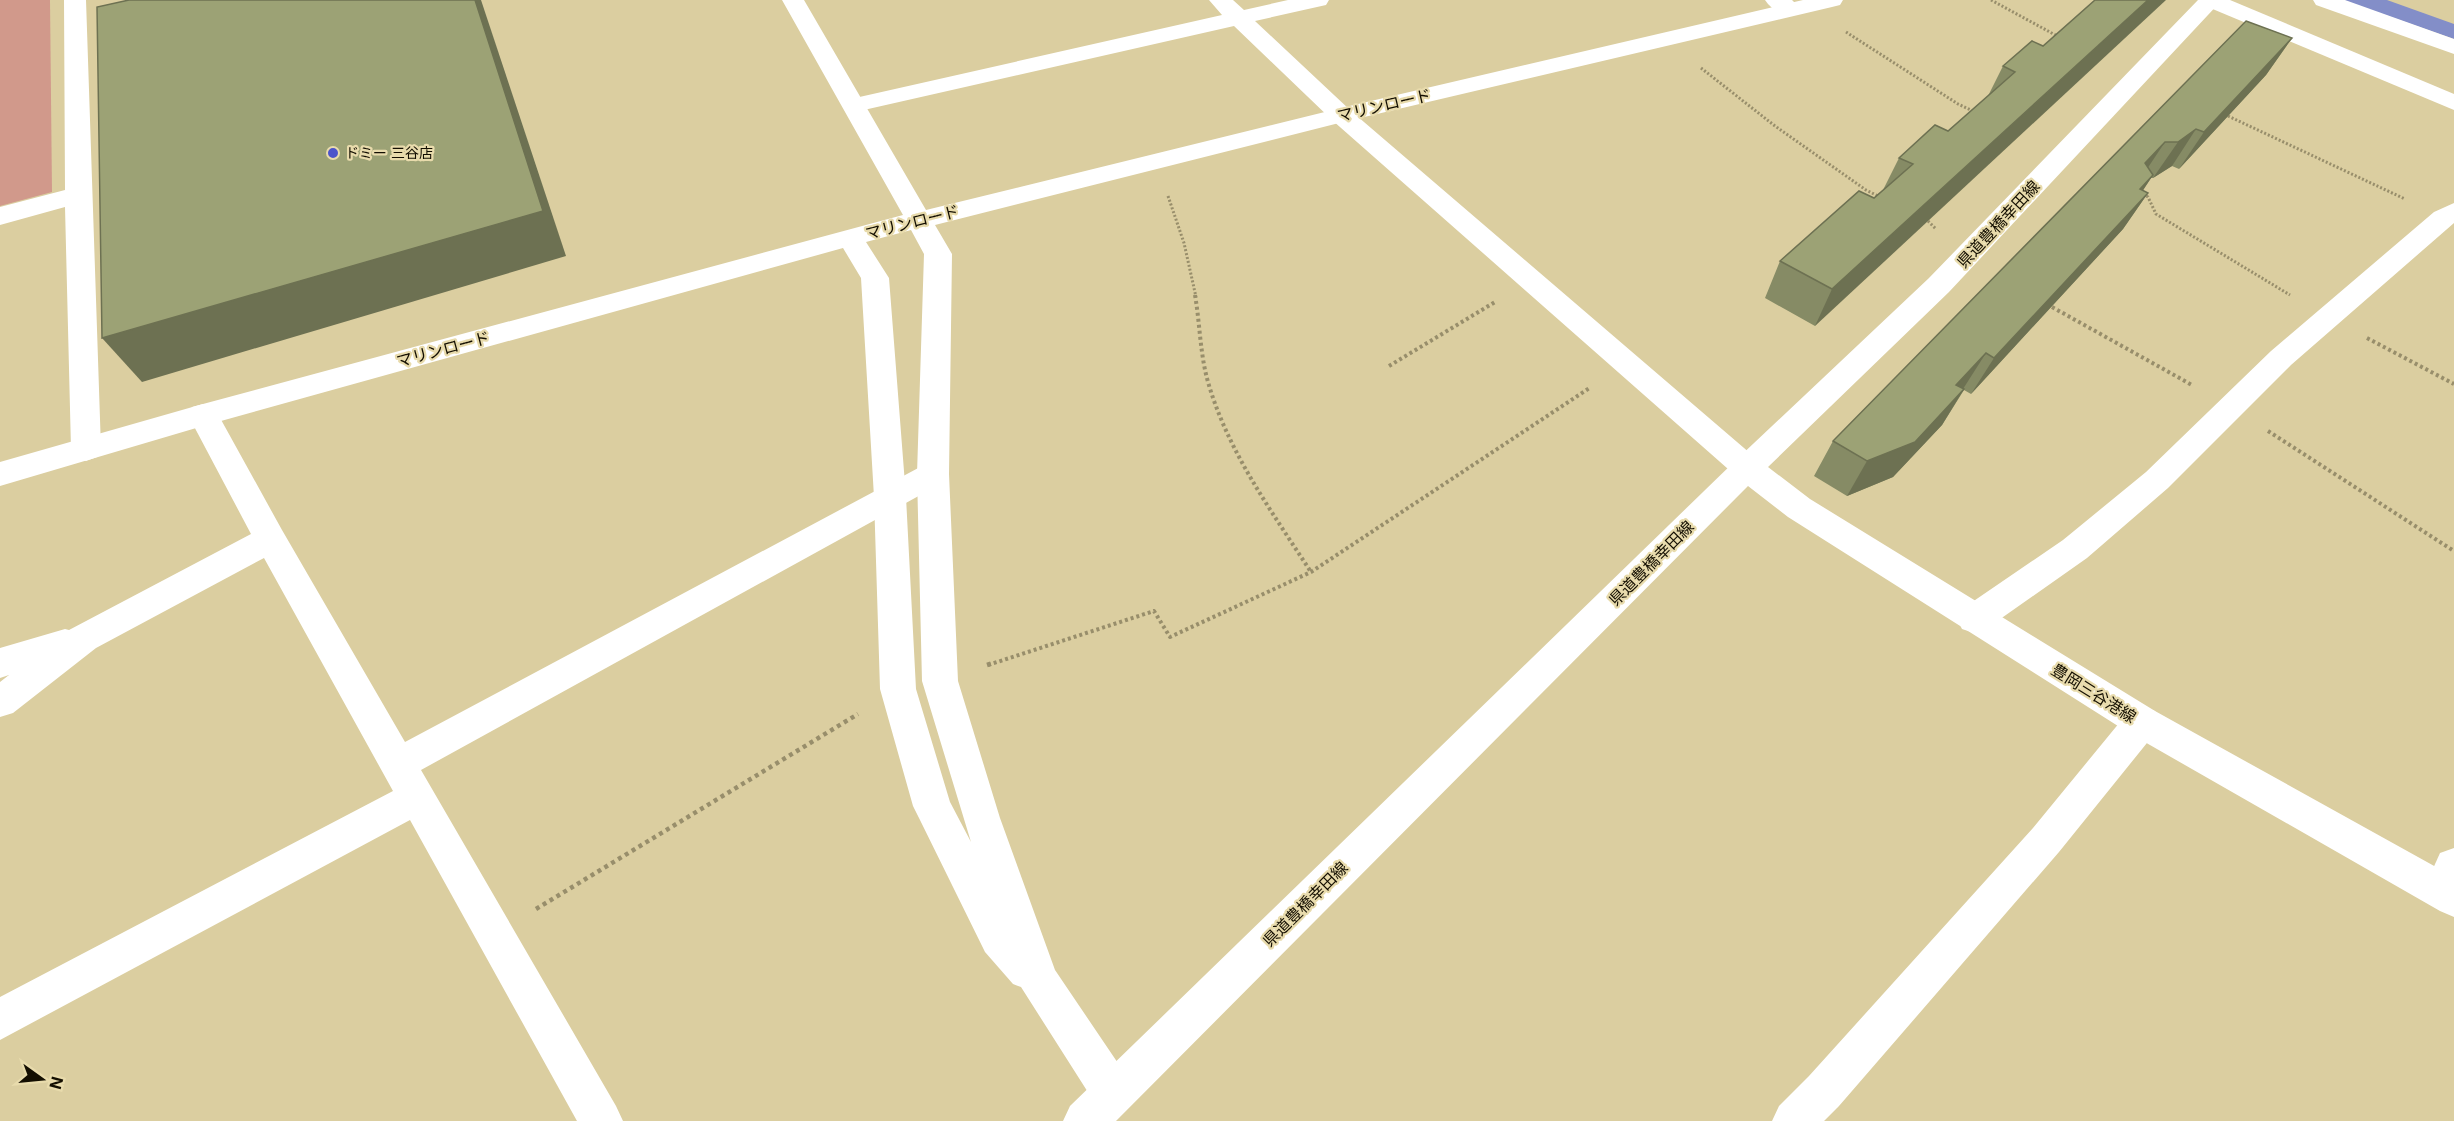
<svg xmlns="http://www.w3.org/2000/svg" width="2454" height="1121" font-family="Inter,'Noto Sans JP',sans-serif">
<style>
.green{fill:#d1998b}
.water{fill:#838ec8}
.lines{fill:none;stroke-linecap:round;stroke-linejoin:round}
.path-far2{stroke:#988e6b;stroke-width:3;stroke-dasharray:2 2;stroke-linecap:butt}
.path-far1{stroke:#988e6b;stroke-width:4;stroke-dasharray:3 3;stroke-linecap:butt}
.path{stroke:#988e6b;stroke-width:4.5;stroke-dasharray:4 4;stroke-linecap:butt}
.minor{fill:#fff;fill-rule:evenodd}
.tertiary{fill:#fff;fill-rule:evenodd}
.secondary{fill:#fff;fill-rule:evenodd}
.wall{fill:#868b65}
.shaded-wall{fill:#6d7152}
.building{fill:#9ca275;stroke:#6d7152;stroke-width:1.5}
.poi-dot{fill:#4c54ca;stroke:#e8dbac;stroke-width:2}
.labels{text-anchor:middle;stroke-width:4.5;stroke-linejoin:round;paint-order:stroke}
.far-poi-label{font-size:14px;fill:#130e01;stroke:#e8dbac;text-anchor:start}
.street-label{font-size:16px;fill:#130e01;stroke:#e8dbac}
</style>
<rect width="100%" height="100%" fill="#dbcea0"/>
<polygon class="green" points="0,0 50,0 52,192 0,206"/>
<polygon class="water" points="2342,0 2387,0 2454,24 2454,39"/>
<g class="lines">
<g class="path-far2">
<polyline points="1991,0 2059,37"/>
<polyline points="1846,32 1958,104 1975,112"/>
<polyline points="1701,68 1775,126 1866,190 1880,197"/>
<polyline points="2228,116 2405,199"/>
<polyline points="2143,194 2148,197 2156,214 2290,295"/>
<polyline points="1168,196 1184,243 1196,297"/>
<polyline points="1928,221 1936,229"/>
</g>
<g class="path-far1">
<path d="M 1195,295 C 1200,324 1200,354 1208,382 C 1228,452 1272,512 1311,572"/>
<polyline points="2052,307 2192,385"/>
<polyline points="2367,338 2454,384"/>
<polyline points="1389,366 1495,302"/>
<polyline points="2268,431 2454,551"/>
<polyline points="988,665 1154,611 1170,637 1311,572 1591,387"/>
</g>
<g class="path">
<polyline points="987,665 993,663"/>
<polyline points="536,909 858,714"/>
</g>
<g class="minor">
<polygon points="64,0 86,0 101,449 97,457 86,461 75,457 71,449 65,207 0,225 0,207 65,190"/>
<polygon points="1209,0 1233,0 1244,10 1288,0 1329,0 1326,5 1255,21 1350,110 1758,460 1763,468 1758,476 1747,480 1736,476 1332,120 1234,26 855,112 846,110 843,105 846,100 855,98 1222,15"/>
<path d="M 1765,0 L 1792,0 L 1801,9 L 1798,14 C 1785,17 1772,11 1765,0 Z"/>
<polygon points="2200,0 2230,0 2454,94 2454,110 2203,5"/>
<polygon points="2313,0 2345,0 2454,39 2454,54 2316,5"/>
<polygon points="2454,203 2454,223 2291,365 2168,488 2087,558 1986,629 1974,633 1962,629 1957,619 1962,609 2063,540 2146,472 2271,351 2434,212"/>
<polygon points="203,404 214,407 282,530 405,742 922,466 933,462 944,466 949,474 944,482 421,770 616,1106 623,1121 577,1121 410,820 0,1040 0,997 393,791 264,558 96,648 13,713 0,717 0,682 9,675 0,678 0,648 65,629 69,630 251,534 188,415 192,407"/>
<polygon points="2142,706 2155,711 2160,722 2155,733 2059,852 1839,1106 1824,1121 1772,1121 1779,1106 1809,1076 2033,828 2129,711"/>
<polygon points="2454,848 2454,905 2443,910 2429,904 2423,891 2440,853"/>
</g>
<path class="tertiary" d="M 782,0 L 804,0 L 926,210 L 1341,108 L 1803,0 L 1843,0 L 1840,5 L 1832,7 L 1343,122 L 935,225 L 952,254 L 949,474 L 958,681 L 1000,818 L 1055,970 L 1128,1078 L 1134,1093 L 1128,1108 L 1113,1114 L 1098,1108 L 1021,987 L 1013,984 L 985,952 L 919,818 L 913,806 L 880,689 L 874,497 L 861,278 L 843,248 L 203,426 L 0,486 L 0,462 L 203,404 L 903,215 ZM 911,230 L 924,254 L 917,474 L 922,681 L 971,842 L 950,802 L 916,689 L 906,497 L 889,278 L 866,242 Z"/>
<polygon class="secondary" points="2198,0 2222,0 1949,292 1768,467 1810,499 2155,711 2454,877 2454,917 2440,911 2129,733 1788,517 1748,486 1116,1121 1063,1121 1070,1106 1736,460 1929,278"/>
</g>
<g class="wall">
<polygon points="2246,21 2292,38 2266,75 2179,169 2172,166 2153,178 2151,178 2142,191 2148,193 2123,229 1971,394 1964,390 1942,425 1893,477 1847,496 1814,476 1833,441"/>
<polygon points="2043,46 1815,326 1765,298 1780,261 1874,198 1883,190 1899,158 1948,131 1988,96 2003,66"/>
</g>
<g class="shaded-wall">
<polygon points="475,0 481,0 566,256 142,382 102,338"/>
<polygon points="2148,0 2166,0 1815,326 1832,289"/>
<polygon points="2292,38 2266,75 2179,169 2204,132"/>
<polygon points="2196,129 2172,166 2153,178 2178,142"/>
<polygon points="2165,142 2141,178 2145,163"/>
<polygon points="2153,175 2129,212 2140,189"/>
<polygon points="2148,193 2123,229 1971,394 1994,358"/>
<polygon points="1986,353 1963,389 1956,385"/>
<polygon points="1964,389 1942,425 1893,477 1847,496 1867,461"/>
</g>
<g class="building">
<polygon points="129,0 475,0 543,211 102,338 97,7"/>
<polygon points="2095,0 2148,0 1832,289 1780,261 1859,191 1874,198 1913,164 1899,158 1935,125 1948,131 2015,72 2003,66 2032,41 2043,46"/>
<polygon points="2246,21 2292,38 2204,132 2196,129 2178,142 2165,142 2145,163 2153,175 2140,189 2148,193 1994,358 1986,353 1956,385 1964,389 1915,442 1867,461 1833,441"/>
</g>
<circle class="poi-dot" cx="333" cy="153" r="6"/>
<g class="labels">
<g class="far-poi-label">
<text x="345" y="158">ドミー 三谷店</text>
</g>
<g class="street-label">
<text transform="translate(1384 105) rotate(-13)" y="6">マリンロード</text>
<text transform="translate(912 222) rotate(-14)" y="6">マリンロード</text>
<text transform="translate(1998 224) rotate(-47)" y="6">県道豊橋幸田線</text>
<text transform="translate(443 349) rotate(-15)" y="6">マリンロード</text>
<text transform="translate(1651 563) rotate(-45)" y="6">県道豊橋幸田線</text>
<text transform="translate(2094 693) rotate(32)" y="6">豊岡三谷港線</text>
<text transform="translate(1305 904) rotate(-45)" y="6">県道豊橋幸田線</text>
</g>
</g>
<g transform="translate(42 1079) rotate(105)" stroke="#e8dbac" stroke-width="4.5" paint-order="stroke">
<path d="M0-4.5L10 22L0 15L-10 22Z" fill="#130e01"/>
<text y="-9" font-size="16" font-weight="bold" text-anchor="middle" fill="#130e01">N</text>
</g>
</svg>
